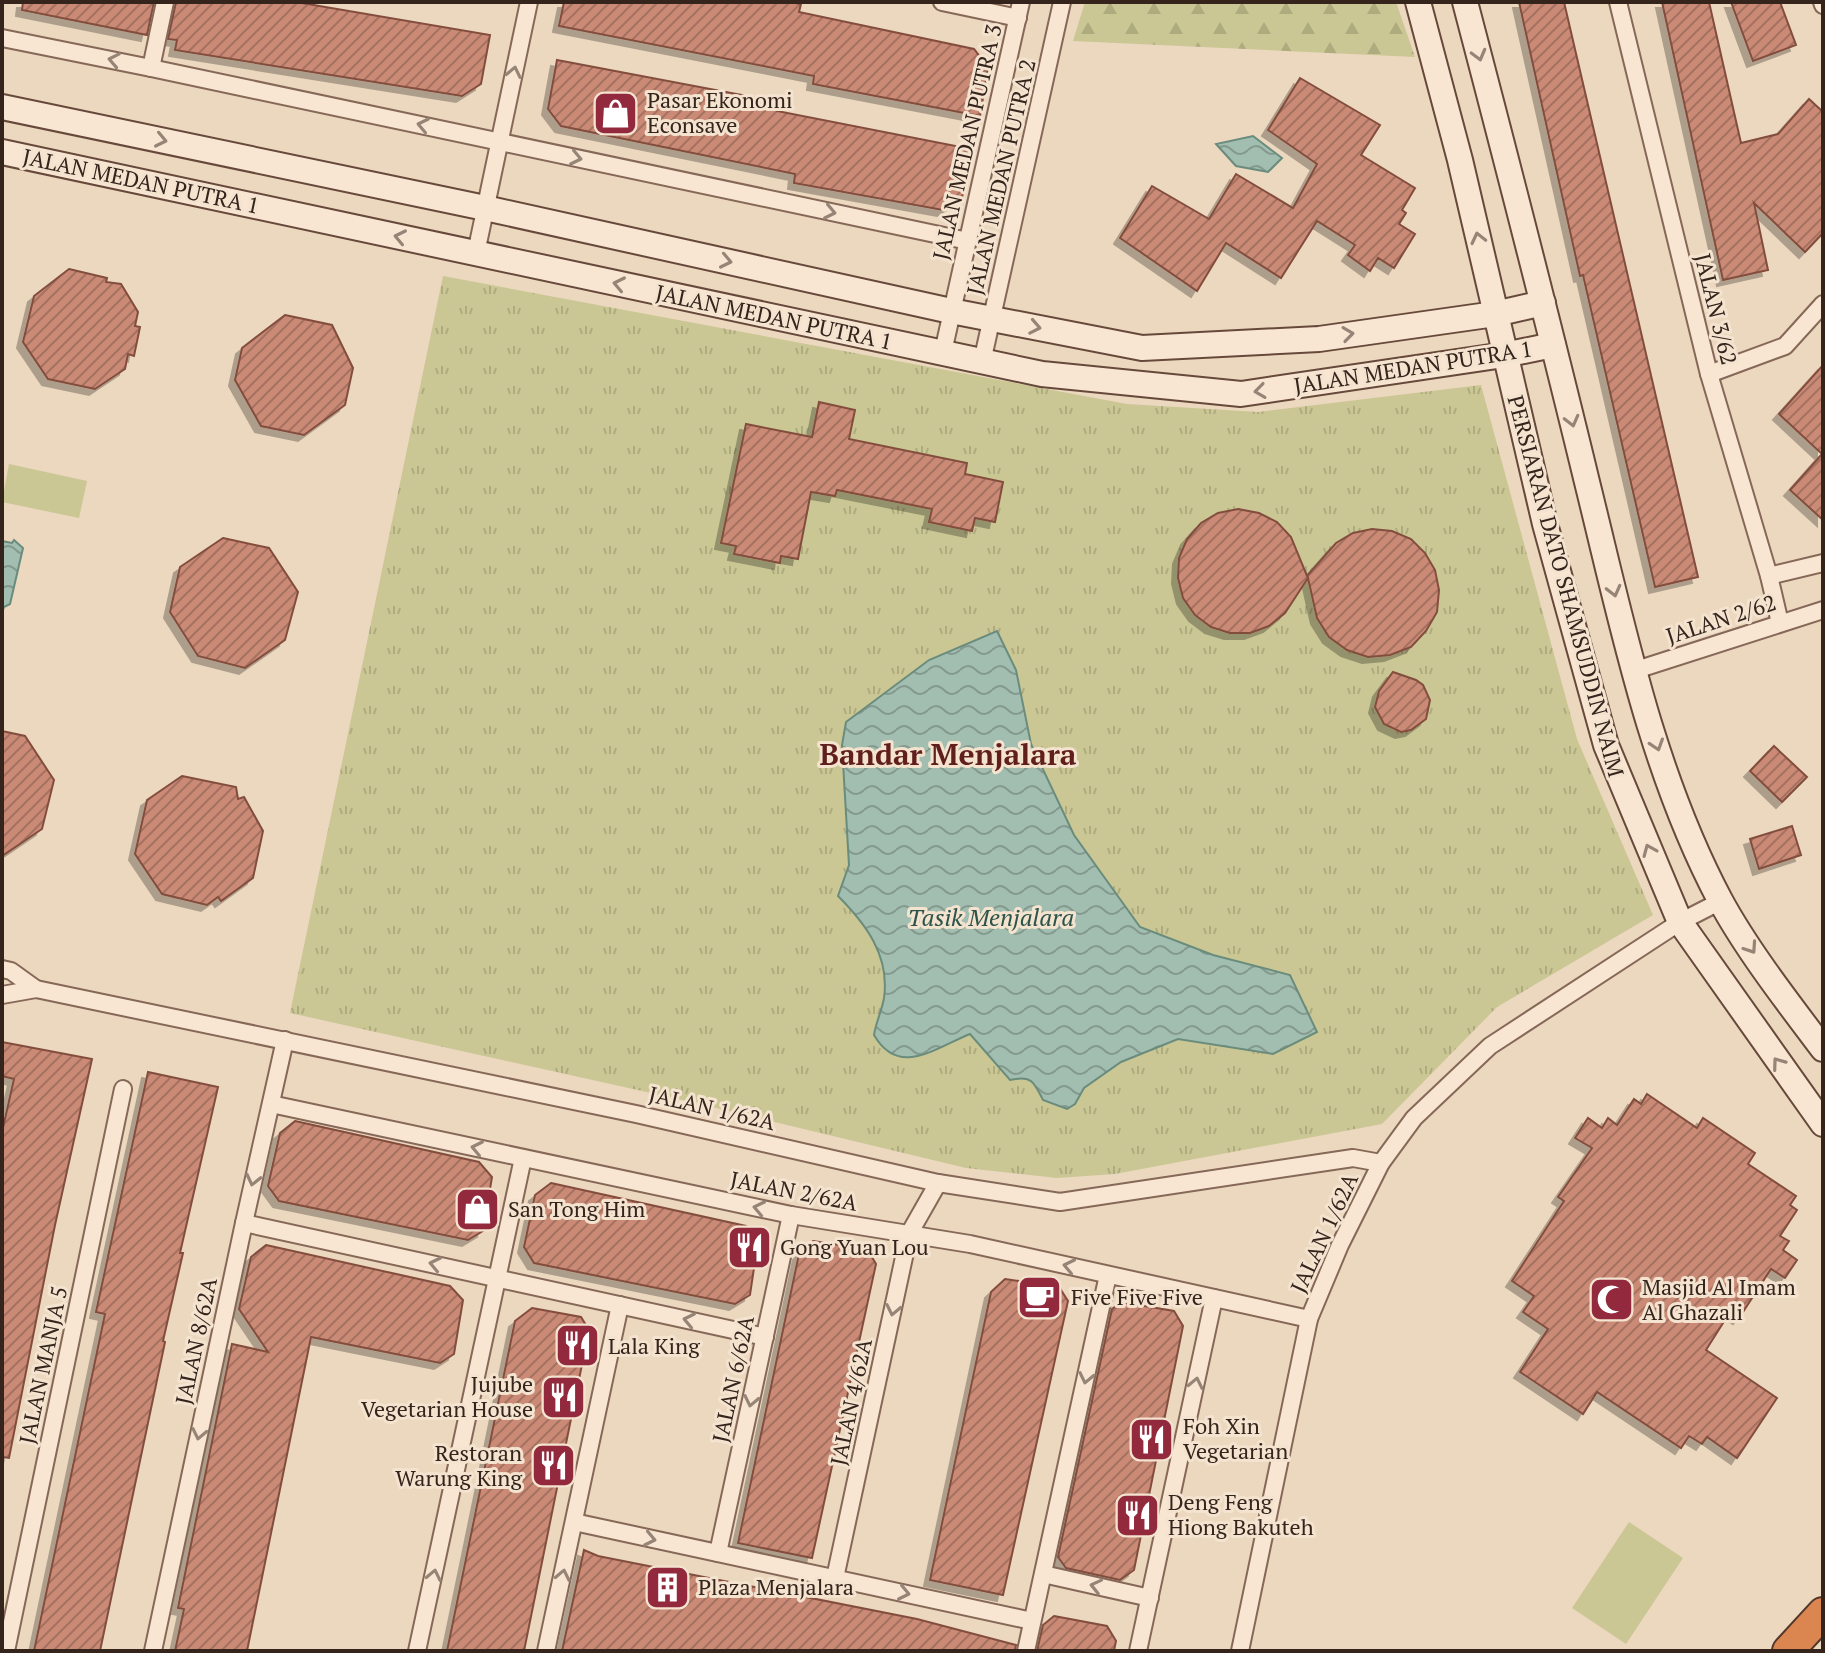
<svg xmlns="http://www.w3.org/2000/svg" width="1825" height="1653" font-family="'PT Serif',serif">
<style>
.forest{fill:url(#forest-firs)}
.park{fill:url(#park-tufts)}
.pitch{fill:#cac794}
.water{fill:url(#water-waves);stroke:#6a8c7d;stroke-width:2}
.building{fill:url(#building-hatch);stroke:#834e3e;stroke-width:2;filter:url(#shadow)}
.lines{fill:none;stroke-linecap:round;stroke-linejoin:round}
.street-casing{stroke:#856858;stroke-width:20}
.secondary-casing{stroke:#66493b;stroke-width:28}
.highway-casing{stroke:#52372c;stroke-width:34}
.street{stroke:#f8e6d2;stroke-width:16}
.secondary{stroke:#f8e6d2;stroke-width:24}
.highway{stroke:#db8650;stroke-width:30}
.oneway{stroke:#968577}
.labels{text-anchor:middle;stroke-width:6;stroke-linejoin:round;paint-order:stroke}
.poi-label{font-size:22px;fill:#34241c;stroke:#f4e3cf;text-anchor:start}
.street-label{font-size:22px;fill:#34241c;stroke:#f4e3cf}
.water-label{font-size:24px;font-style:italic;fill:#2c544a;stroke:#f4e3cf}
.district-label{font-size:30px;font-weight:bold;fill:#601f1d;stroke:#f4e3cf}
</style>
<defs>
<pattern id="forest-firs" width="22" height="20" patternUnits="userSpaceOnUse" patternTransform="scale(2)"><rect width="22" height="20" fill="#cac794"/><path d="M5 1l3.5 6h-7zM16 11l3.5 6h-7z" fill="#aeab7f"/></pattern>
<pattern id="park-tufts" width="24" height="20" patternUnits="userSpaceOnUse" patternTransform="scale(2)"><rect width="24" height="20" fill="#cac794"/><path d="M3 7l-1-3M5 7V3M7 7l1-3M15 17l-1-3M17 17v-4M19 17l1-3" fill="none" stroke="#aeab7f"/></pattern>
<pattern id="water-waves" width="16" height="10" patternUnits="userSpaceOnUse" patternTransform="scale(2)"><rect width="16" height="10" fill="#a2beb1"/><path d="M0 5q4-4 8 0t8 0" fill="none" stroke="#859a8f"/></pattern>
<pattern id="building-hatch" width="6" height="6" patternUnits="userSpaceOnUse" patternTransform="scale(2)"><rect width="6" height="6" fill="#ca8a76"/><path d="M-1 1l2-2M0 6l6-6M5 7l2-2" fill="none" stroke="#a57160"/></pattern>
<filter id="shadow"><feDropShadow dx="-6" dy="6" stdDeviation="0" flood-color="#0004"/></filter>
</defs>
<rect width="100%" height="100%" fill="#ecd7bf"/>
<polygon class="forest" points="1085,2 1396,2 1415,57 1073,41"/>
<polygon class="park" points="443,276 1127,404 1258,412 1481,385 1577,739 1653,915 1497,1007 1382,1124 1115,1174 1057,1178 966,1168 687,1101 290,1013"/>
<g class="pitch">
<polygon points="9,464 87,481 79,518 2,502"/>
<polygon points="1629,1522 1683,1558 1626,1644 1572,1608"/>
</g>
<g class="water">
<polygon points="1253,136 1282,158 1268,172 1236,166 1216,144"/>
<polygon points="14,540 23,548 10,604 4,607 3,610 2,541 12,543"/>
<path d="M 997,631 L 1016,670 L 1031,744 L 1074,835 L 1140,927 L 1213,955 L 1290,975 L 1317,1032 L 1273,1054 L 1178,1039 L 1121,1062 L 1084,1088 L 1075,1104 L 1067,1109 L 1043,1100 C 1034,1082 1032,1075 1010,1080 L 970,1034 C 935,1048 899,1078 874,1035 C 876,1022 882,1010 884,998 C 890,956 866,924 838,896 L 849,865 L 842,745 L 846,722 L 929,660 Z"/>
</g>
<g class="building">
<polygon points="23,2 154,2 147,35 22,10"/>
<polygon points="176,2 296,2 490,35 481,84 462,96 175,50 177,40 168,39"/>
<polygon points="564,2 789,2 801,4 799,12 974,49 988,67 980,116 813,84 814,76 559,26"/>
<polygon points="1519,2 1564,2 1698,577 1655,587 1583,275 1580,276"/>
<polygon points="1662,2 1709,2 1741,143 1778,134 1809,99 1823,112 1823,233 1805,252 1754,203 1768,270 1723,280"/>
<polygon points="1731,2 1780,2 1796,45 1753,61"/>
<polygon points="557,60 779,102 777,111 971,149 962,198 943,210 794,183 795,174 561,126 548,109"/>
<polygon points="1300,78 1380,125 1361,155 1415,188 1402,210 1406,213 1399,224 1415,234 1394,268 1378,258 1370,271 1348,255 1355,245 1317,221 1281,278 1226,243 1197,291 1120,238 1152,186 1209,219 1236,174 1293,208 1317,164 1268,130"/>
<polygon points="69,269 107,278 106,282 121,284 138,312 135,326 140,327 134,356 128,354 125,369 95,389 48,379 23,342 34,296"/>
<polygon points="285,315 332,325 353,368 345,405 304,435 261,426 235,380 242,348"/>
<polygon points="1823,365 1823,520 1790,490 1822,454 1779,414"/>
<polygon points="819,402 855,410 849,439 967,463 965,474 1003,482 995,522 975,518 972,531 929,522 932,509 837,490 835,496 811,492 798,559 781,556 780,563 734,554 736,546 721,543 746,424 812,437"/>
<polygon points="1238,509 1259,513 1277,522 1291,537 1307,576 1336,543 1353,533 1372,529 1392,531 1411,539 1425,553 1435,570 1439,590 1437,612 1426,631 1411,647 1390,655 1368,657 1347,650 1329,637 1317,618 1308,578 1285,613 1269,626 1250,633 1230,633 1211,627 1195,615 1183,598 1178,578 1179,558 1187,539 1201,523 1218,513"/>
<polygon points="223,538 269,548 298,592 285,640 245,668 198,656 170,612 180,567"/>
<polygon points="1393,672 1416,680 1423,685 1430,700 1426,719 1411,730 1401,732 1384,724 1375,707 1379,691"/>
<polygon points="2,731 25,736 54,780 42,829 2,856"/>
<polygon points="1774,746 1807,777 1782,802 1750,771"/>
<polygon points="182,776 236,787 238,799 244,797 263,831 253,878 221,901 218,897 207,905 162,894 135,854 147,800"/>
<polygon points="1792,826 1801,855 1759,869 1750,839"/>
<polygon points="2,1042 92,1059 55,1225 9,1458 2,1457 2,1132 14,1079 2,1076"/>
<polygon points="148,1072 218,1087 180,1253 183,1253 163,1341 165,1342 100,1651 34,1651 105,1314 96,1312"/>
<polygon points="1647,1094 1697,1128 1703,1118 1755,1153 1748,1164 1796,1196 1790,1205 1797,1210 1780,1236 1789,1241 1783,1250 1797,1260 1785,1278 1771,1269 1739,1318 1730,1312 1706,1350 1777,1398 1737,1458 1707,1437 1702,1444 1689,1436 1681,1448 1597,1392 1583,1414 1520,1372 1548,1329 1523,1312 1534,1296 1512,1281 1564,1201 1558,1197 1592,1148 1575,1138 1588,1118 1602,1128 1608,1118 1617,1125 1634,1099 1641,1104"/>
<polygon points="295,1121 479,1162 492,1177 483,1231 468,1240 279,1201 268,1186 280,1133"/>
<polygon points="551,1183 746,1226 758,1241 750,1295 735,1304 534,1263 524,1247 535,1195"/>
<polygon points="813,1241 867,1249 876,1264 812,1558 738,1543 799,1254"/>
<polygon points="266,1245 450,1286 463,1300 454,1354 440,1363 311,1337 247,1651 175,1651 184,1609 178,1608 232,1344 268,1352 239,1309 251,1257"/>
<polygon points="1005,1279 1059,1287 1068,1301 1003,1595 930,1580 991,1292"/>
<polygon points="1121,1302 1174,1311 1183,1326 1134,1570 1120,1580 1066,1568 1058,1557 1112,1309"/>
<polygon points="532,1308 581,1317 589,1330 524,1651 447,1651 515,1321"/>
<polygon points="584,1550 598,1556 917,1619 1016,1645 1015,1651 562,1651"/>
<polygon points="1054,1616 1107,1626 1116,1641 1114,1651 1037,1651 1043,1625"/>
</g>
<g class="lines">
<defs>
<g id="street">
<polyline points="942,2 1018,18"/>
<polyline points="1618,2 1709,374 1769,576 1780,623"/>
<polyline points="1822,2 1823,5"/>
<polyline points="2,38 151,68 968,241"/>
<polyline points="151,68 165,2"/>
<polyline points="476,253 529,2"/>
<polyline points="943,352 1021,2"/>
<polyline points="982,362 1062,2"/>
<polyline points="1709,374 1785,346 1823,304"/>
<polyline points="1769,576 1823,563"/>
<polyline points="1633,671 1823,610"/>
<polyline points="2,969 11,971 36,989 636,1114 938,1183 1060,1202 1353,1158 1381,1163"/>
<polyline points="2,995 36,989"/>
<polyline points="271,1104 791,1215 970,1244 1309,1319"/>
<polyline points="244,1223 765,1337"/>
<polyline points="574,1522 1032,1621"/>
<polyline points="718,1553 791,1215"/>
<polyline points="1043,1574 1150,1598"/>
<polyline points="835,1578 909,1234 938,1183"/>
<polyline points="6,1651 123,1089"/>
<polyline points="153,1651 244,1223 285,1040"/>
<polyline points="417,1651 523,1158"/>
<polyline points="546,1651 620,1305"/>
<polyline points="1026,1651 1108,1275"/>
<polyline points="1138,1651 1214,1298"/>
<polyline points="1240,1651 1309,1319 1340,1245 1381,1163 1414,1118 1490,1046 1680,922 1721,901"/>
</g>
<g id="secondary">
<polyline points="1418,2 1460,160 1545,524 1606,745 1680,922 1823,1124"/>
<path d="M 1465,2 C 1507,162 1548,321 1587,482 C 1622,623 1651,770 1720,900 C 1747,950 1789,1004 1823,1049"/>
<polyline points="2,107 485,208 951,311 1142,348 1319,339 1495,314 1543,303"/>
<polyline points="2,152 1042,374 1241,394 1504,355 1553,345"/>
</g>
<polyline id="highway" points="1788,1651 1823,1613"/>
</defs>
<use href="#street" class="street-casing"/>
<use href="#secondary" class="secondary-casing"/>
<use href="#highway" class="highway-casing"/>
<use href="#street" class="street"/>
<use href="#secondary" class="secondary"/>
<use href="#highway" class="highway"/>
</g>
<defs><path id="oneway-chevron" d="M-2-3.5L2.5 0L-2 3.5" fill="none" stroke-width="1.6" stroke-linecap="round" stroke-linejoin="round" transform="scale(2)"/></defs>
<g class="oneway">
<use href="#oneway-chevron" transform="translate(1479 55) rotate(75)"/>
<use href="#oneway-chevron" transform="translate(114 60) rotate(-169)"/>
<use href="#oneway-chevron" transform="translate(514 72) rotate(-78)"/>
<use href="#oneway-chevron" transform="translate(423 125) rotate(-168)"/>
<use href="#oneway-chevron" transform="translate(161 140) rotate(12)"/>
<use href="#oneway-chevron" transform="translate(576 158) rotate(12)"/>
<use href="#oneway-chevron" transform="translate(830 212) rotate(12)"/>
<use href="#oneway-chevron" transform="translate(400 237) rotate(-168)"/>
<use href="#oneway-chevron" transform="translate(1478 238) rotate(-103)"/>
<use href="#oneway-chevron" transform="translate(726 261) rotate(12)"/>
<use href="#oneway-chevron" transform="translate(619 284) rotate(-168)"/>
<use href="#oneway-chevron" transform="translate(1035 327) rotate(11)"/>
<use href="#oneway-chevron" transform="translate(1348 334) rotate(-8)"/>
<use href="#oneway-chevron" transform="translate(1260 391) rotate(172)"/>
<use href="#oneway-chevron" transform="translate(1572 421) rotate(76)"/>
<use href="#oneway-chevron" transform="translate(1614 591) rotate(76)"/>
<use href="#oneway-chevron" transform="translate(1657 745) rotate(72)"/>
<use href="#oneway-chevron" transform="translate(1649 850) rotate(-113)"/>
<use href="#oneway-chevron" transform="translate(1751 948) rotate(56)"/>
<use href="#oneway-chevron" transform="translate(1778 1063) rotate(-126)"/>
<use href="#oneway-chevron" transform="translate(477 1148) rotate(-168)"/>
<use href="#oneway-chevron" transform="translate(253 1180) rotate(103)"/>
<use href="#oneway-chevron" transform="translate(759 1208) rotate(-168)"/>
<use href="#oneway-chevron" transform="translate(435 1264) rotate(-168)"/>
<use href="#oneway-chevron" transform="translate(1069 1266) rotate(-168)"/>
<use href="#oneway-chevron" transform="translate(893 1310) rotate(102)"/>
<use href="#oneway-chevron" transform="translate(689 1320) rotate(-168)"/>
<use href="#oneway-chevron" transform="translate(1086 1378) rotate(102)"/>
<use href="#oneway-chevron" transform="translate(1196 1383) rotate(-78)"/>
<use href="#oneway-chevron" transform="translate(751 1401) rotate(102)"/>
<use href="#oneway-chevron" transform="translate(199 1434) rotate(102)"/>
<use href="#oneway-chevron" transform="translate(650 1539) rotate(12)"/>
<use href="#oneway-chevron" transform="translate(434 1575) rotate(-78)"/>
<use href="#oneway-chevron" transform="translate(563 1575) rotate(-78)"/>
<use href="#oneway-chevron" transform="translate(1096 1586) rotate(-167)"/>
<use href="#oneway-chevron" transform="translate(904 1593) rotate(12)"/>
</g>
<defs>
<symbol id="shop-square" viewBox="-11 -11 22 22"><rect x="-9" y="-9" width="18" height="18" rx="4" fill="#92293d" stroke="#f4e3cf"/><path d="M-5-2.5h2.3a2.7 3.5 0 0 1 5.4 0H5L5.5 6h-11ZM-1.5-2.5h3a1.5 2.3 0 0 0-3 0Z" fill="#fff"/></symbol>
<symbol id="restaurant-square" viewBox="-11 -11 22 22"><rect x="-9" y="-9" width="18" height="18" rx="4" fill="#92293d" stroke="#f4e3cf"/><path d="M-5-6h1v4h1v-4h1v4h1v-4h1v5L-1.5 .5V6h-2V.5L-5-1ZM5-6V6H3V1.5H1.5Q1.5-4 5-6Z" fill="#fff"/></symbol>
<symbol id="cafe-square" viewBox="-11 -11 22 22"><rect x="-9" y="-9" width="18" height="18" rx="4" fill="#92293d" stroke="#f4e3cf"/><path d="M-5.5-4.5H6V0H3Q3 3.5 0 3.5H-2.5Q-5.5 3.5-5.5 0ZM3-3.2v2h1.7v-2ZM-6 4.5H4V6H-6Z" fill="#fff"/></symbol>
<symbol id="mosque-square" viewBox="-11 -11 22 22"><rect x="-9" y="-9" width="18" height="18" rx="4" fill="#92293d" stroke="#f4e3cf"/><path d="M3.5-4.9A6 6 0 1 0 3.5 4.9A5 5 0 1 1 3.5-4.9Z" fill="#fff"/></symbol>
<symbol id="building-square" viewBox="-11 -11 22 22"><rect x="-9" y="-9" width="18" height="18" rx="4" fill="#92293d" stroke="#f4e3cf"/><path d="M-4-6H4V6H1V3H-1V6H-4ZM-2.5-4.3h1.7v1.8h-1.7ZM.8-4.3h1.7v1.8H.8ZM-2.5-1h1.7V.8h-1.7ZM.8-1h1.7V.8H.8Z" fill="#fff"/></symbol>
</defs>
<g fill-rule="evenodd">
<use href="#shop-square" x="590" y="88" width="51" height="51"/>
<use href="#shop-square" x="452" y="1184" width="51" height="51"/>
<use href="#restaurant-square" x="724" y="1222" width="51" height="51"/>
<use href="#cafe-square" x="1014" y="1272" width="51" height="51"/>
<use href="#mosque-square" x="1586" y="1274" width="51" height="51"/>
<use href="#restaurant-square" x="552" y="1320" width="51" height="51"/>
<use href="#restaurant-square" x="538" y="1372" width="51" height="51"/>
<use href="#restaurant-square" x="1126" y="1414" width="51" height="51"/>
<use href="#restaurant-square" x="528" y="1440" width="51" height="51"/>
<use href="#restaurant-square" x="1112" y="1490" width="51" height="51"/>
<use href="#building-square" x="642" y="1562" width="51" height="51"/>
</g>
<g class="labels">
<g class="poi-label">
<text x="647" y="108">Pasar Ekonomi<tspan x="647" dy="25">Econsave</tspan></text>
<text x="508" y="1217">San Tong Him</text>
<text x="780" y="1255">Gong Yuan Lou</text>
<text x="1642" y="1295">Masjid Al Imam<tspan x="1642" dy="25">Al Ghazali</tspan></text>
<text x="1071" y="1305">Five Five Five</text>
<text x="608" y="1354">Lala King</text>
<text x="533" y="1392" text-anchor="end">Jujube<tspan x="533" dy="25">Vegetarian House</tspan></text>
<text x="1183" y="1434">Foh Xin<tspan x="1183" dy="25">Vegetarian</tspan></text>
<text x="522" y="1461" text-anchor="end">Restoran<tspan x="522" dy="25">Warung King</tspan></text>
<text x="1168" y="1510">Deng Feng<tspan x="1168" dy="25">Hiong Bakuteh</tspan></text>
<text x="698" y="1595">Plaza Menjalara</text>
</g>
<g class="street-label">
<text transform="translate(967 142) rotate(-77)" y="8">JALAN MEDAN PUTRA 3</text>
<text transform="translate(1001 177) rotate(-77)" y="8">JALAN MEDAN PUTRA 2</text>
<text transform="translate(141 181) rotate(12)" y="8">JALAN MEDAN PUTRA 1</text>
<text transform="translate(1716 309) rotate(76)" y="8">JALAN 3/62</text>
<text transform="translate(774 317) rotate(12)" y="8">JALAN MEDAN PUTRA 1</text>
<text transform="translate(1413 367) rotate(-9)" y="8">JALAN MEDAN PUTRA 1</text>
<text transform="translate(1566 586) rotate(75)" y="8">PERSIARAN DATO SHAMSUDDIN NAIM</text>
<text transform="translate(1721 619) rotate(-18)" y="8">JALAN 2/62</text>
<text transform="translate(712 1108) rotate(13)" y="8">JALAN 1/62A</text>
<text transform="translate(794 1191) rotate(11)" y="8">JALAN 2/62A</text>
<text transform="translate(1324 1233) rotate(-65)" y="8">JALAN 1/62A</text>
<text transform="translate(196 1341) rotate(-78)" y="8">JALAN 8/62A</text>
<text transform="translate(43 1365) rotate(-78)" y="8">JALAN MANJA 5</text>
<text transform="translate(733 1379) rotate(-78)" y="8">JALAN 6/62A</text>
<text transform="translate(851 1402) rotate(-78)" y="8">JALAN 4/62A</text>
</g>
<g class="water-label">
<text x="991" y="926">Tasik Menjalara</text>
</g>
<g class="district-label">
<text x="948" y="765">Bandar Menjalara</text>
</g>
</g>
<rect width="1825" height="1653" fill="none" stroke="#34241c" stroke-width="8"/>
</svg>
